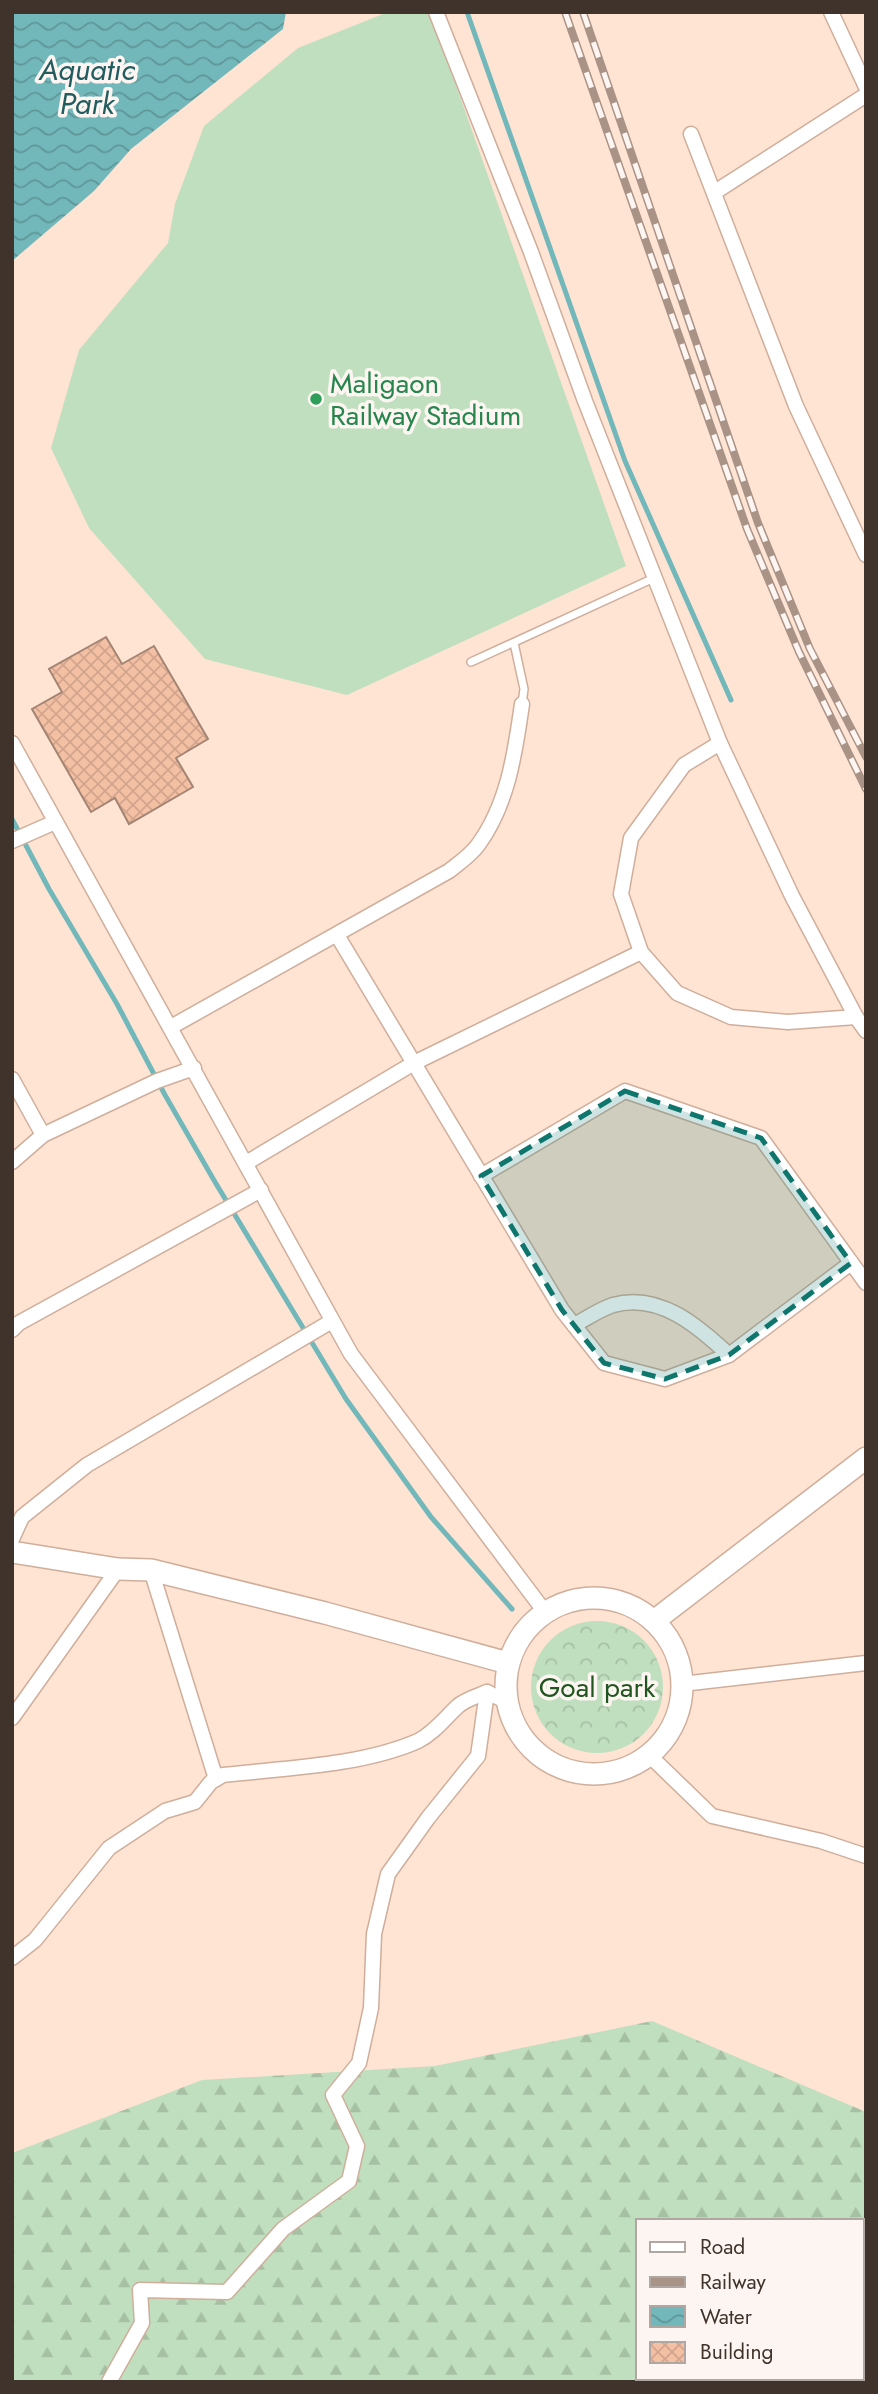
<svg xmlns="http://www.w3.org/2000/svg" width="878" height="2394" font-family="Jost,sans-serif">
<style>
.forest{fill:url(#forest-firs);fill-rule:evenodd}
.park{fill:url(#park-crowns)}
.pitch{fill:#c0dfbf}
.water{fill:url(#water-waves)}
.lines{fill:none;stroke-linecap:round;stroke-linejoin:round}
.stream{stroke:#72b8bb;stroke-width:5}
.building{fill:url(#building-cross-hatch);stroke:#a48473;stroke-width:2}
.lane-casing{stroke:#cfae9b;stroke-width:10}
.street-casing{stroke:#cfae9b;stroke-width:17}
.secondary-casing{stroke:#cfae9b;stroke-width:24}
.lane{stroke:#fff;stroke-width:7}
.street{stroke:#fff;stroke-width:14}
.secondary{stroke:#fff;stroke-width:21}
.rail-casing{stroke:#a99387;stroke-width:8}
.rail{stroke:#fcf5f1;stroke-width:5;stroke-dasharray:16;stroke-linecap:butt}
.marked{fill:#0f766e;fill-opacity:0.2;stroke:#0f766e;stroke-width:5;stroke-dasharray:14 9;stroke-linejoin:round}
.leisure-dot{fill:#2e9e5b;stroke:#fcf5f1;stroke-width:2.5}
.labels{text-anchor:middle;stroke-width:7;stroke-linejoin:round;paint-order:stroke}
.leisure-label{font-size:28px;fill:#27864d;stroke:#fcf5f1;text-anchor:start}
.park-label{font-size:28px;fill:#205520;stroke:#fcf5f1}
.water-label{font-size:30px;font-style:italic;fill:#215c5f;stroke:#fcf5f1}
</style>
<defs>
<pattern id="forest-firs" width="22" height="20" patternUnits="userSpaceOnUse" patternTransform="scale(1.75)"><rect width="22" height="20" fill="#c0dfbf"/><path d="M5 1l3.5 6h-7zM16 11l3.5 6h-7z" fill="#a6c0a4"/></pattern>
<pattern id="park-crowns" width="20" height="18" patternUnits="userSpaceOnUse" patternTransform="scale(1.75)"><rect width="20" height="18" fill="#c0dfbf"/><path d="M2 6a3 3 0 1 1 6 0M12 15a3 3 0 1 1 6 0" fill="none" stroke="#a6c0a4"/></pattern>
<pattern id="water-waves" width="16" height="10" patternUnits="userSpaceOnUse" patternTransform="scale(1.75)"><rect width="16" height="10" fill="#72b8bb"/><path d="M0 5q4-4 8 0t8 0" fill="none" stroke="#5f9698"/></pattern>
<pattern id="building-cross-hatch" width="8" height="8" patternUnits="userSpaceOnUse" patternTransform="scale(1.75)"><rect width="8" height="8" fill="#f4c0a4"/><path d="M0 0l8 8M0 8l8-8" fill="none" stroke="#d2a58d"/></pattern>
</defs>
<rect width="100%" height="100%" fill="#ffe3d3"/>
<path class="forest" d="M 652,2021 L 866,2112 L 866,2382 L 12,2382 L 12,2153 L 202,2080 L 435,2066 ZM 638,2221 L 862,2221 L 862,2378 L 638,2378 Z"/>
<circle class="park" cx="597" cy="1687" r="66"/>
<polygon class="pitch" points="388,12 430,12 626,566 347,695 205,659 89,528 51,448 79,350 168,243 175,204 204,126 298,48"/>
<polygon class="water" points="12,12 286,12 283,29 131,149 94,191 12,261"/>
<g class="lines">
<g class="stream">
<polyline points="467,12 625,461 731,700"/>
<polyline points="12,819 49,889 117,1004 165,1095 215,1182 346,1399 431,1517 512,1609"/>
</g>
</g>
<polygon class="building" points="106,637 122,664 154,646 208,739 176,758 193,787 129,824 115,798 91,812 32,709 62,692 49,669"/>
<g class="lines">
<defs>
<g id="lane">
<polyline points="514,643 524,689 522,704"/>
<polyline points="471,662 654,578"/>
</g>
<g id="street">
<polyline points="436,12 531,252 585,401 720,743 792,896 856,1017 866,1031"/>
<polyline points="831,12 866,87"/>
<polyline points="691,134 796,406 866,555"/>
<polyline points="715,192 866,95"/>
<polyline points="12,743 351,1354 545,1612"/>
<polyline points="720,743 684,765 631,838 621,894 641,952 677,993 731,1017 788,1022 856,1017"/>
<polyline points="12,841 55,822"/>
<polyline points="337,935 562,1310 604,1363 665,1379 729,1355 851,1263"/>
<path d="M 171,1027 L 449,871 C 459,863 471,855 478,845 C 508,804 515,753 522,704"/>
<polyline points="12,1079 43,1135"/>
<polyline points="12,1162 43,1135 157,1081 194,1068"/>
<polyline points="246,1163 414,1063 641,952"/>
<polyline points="481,1176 625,1091 761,1138 866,1283"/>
<path d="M 574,1325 C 586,1319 600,1309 613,1305 C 659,1292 698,1326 729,1355"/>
<polyline points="12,1330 19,1323 261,1190"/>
<polyline points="12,1539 22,1517 87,1465 332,1321"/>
<polyline points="151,1570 216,1779"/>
<polyline points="682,1684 866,1663"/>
<polyline points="12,1718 118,1569"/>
<polyline points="648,1754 712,1816 821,1841 866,1856"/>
<path d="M 12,1958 L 35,1940 L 109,1848 L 165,1811 L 195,1802 L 211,1782 L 223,1775 C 285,1768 361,1766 418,1741 C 434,1733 445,1718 458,1706 C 466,1699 478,1696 487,1692"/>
<polyline points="109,2382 142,2323 140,2290 227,2292 283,2229 349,2181 357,2146 333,2095 359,2063 371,2008 374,1934 388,1874 428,1818 478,1756 487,1692 507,1702"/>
</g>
<g id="secondary">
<polyline points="12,1552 118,1569 151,1570 325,1613 508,1663"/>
<circle cx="594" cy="1686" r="88"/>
<polyline points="654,1621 866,1458"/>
</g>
</defs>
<use href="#lane" class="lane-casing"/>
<use href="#street" class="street-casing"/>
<use href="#secondary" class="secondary-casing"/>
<use href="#lane" class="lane"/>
<use href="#street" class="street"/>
<use href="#secondary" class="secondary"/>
<defs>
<g id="rail">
<polyline points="565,12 747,529 799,652 866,789"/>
<polyline points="583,12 758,523 810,649 866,757"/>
</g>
</defs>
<use href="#rail" class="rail-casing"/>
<use href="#rail" class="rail"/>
</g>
<path class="marked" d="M 625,1091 L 761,1138 L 851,1263 L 729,1355 L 665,1379 L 604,1363 L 562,1310 L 481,1176 Z"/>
<circle class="leisure-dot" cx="316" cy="399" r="7"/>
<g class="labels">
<g class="leisure-label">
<text x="330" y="393">Maligaon<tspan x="330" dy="32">Railway Stadium</tspan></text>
</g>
<g class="park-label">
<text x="597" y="1697">Goal park</text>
</g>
<g class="water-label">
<text x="87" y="80">Aquatic<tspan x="87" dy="34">Park</tspan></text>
</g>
</g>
<rect width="878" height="2394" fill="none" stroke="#40332b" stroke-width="28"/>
<rect x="636" y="2219" width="228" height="161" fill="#fcf5f1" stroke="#b1a7a2" stroke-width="2"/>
<rect x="650" y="2242" width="35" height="10" fill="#ffffff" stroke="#b1a7a2" stroke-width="2"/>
<text x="700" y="2254" font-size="21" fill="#40332b">Road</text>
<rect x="650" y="2277" width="35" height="10" fill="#a99387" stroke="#b1a7a2" stroke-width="2"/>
<text x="700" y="2289" font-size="21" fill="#40332b">Railway</text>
<rect x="650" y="2306" width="35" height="21" fill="url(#water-waves)" stroke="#b1a7a2" stroke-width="2"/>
<text x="700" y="2324" font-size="21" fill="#40332b">Water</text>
<rect x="650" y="2342" width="35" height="21" fill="url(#building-cross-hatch)" stroke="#b1a7a2" stroke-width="2"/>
<text x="700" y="2359" font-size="21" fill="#40332b">Building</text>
</svg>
